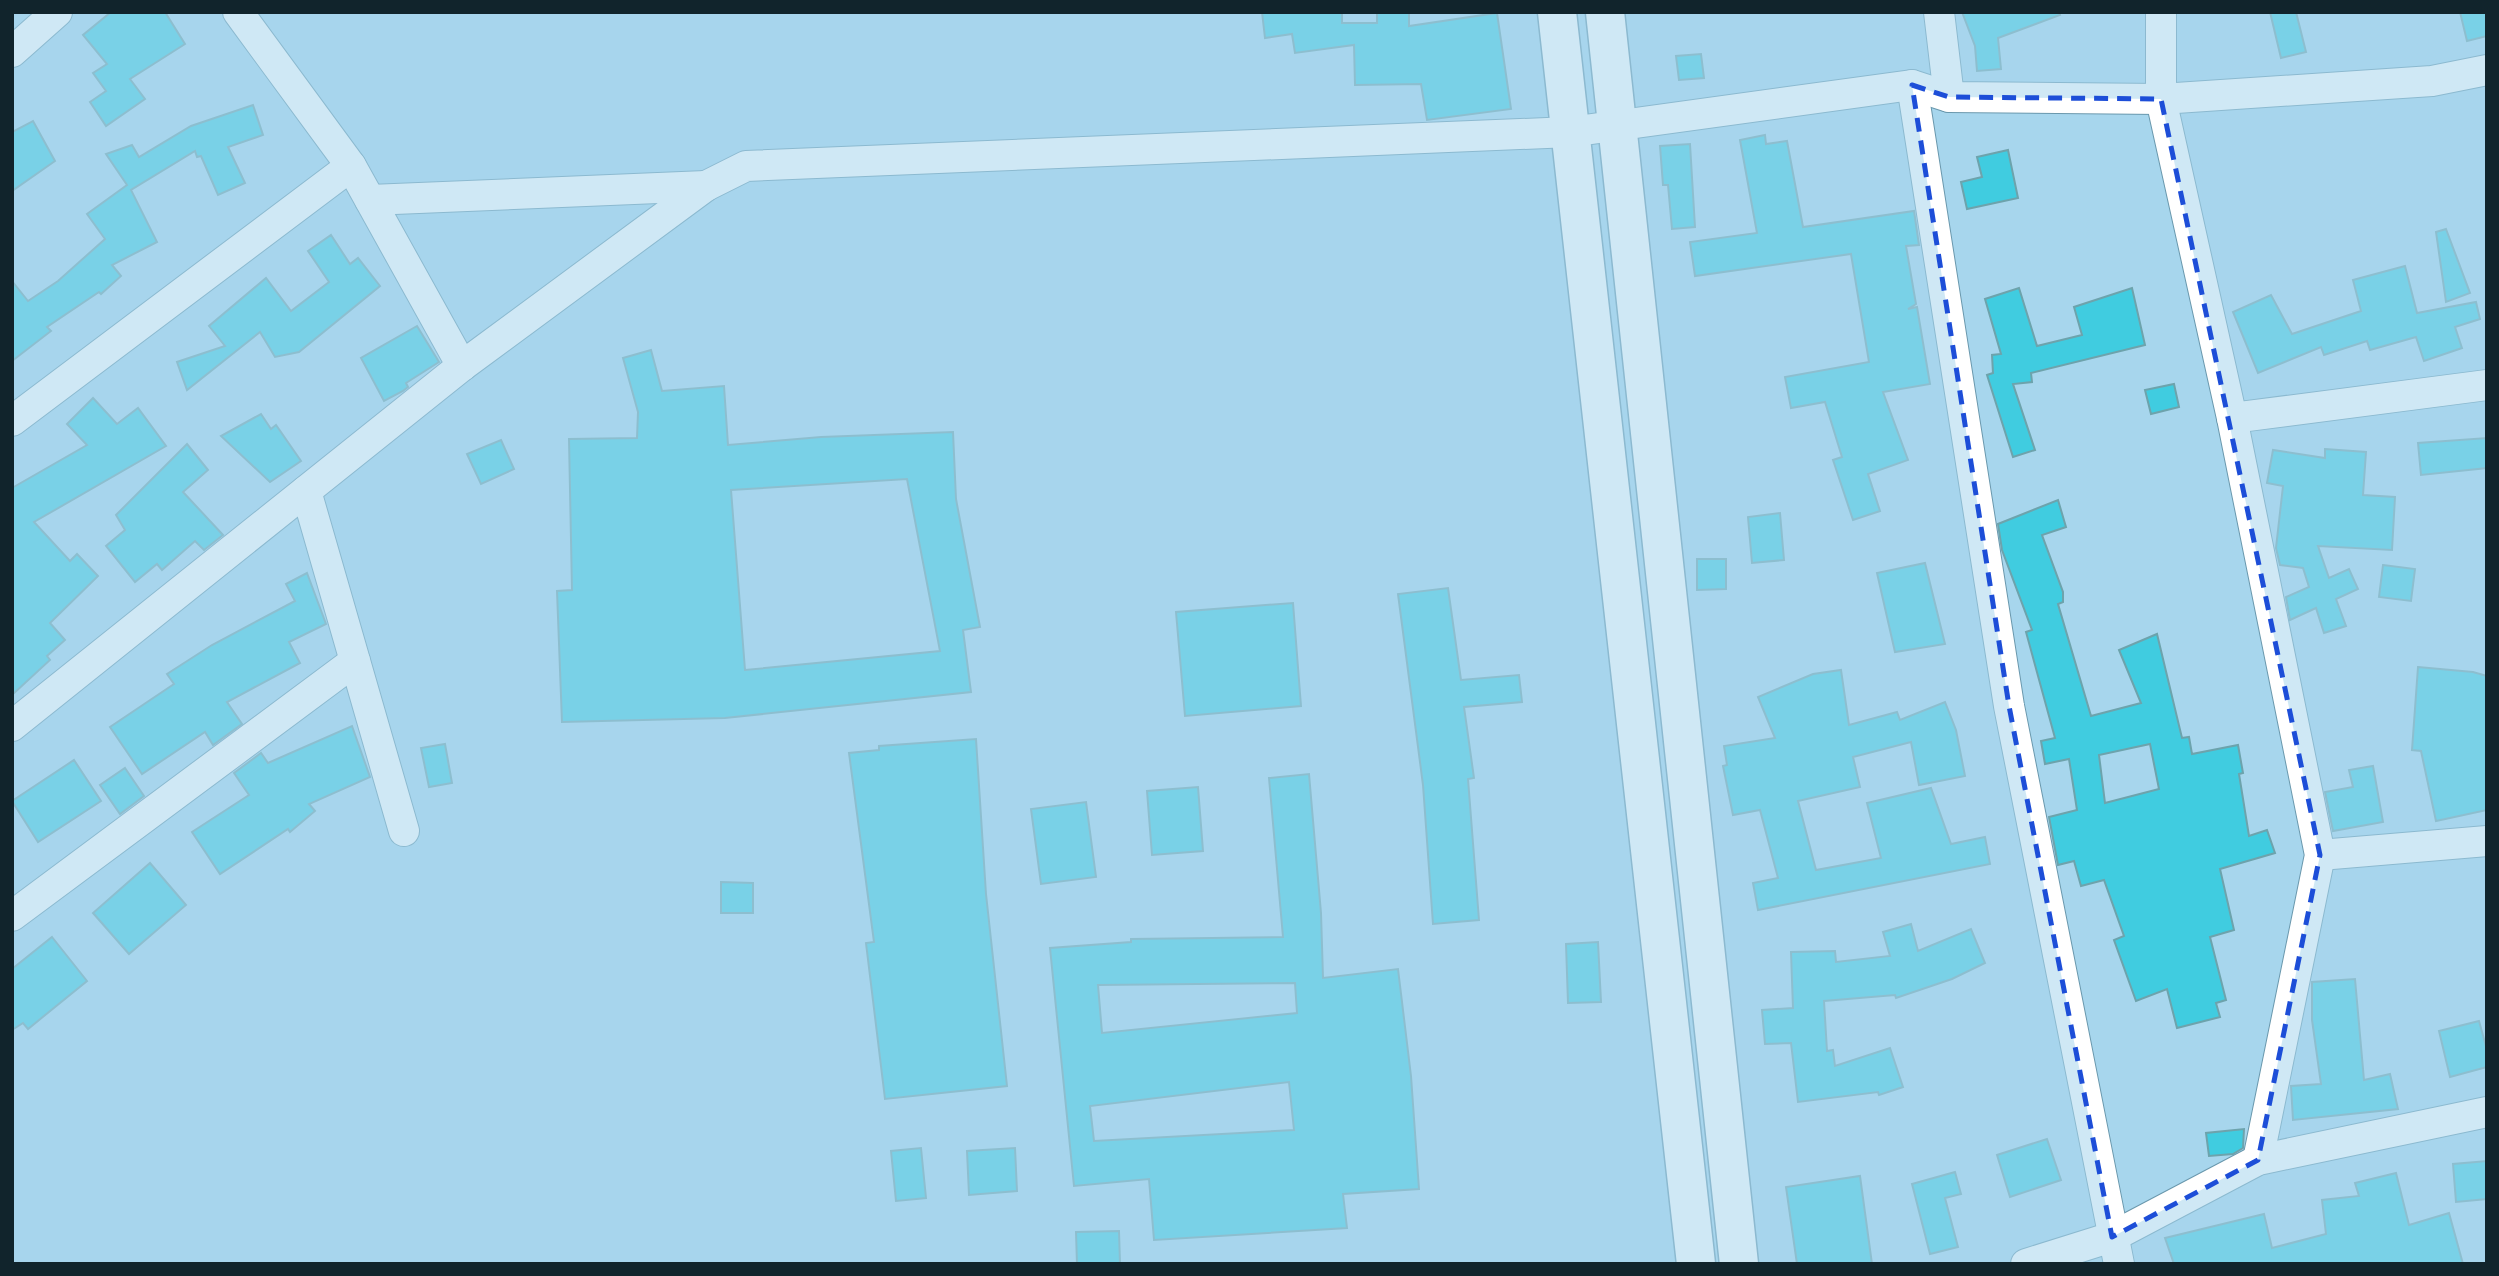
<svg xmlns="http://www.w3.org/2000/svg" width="2499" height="1276" font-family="Lato,sans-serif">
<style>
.building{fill:#40cce0;stroke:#6da3ac;stroke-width:2;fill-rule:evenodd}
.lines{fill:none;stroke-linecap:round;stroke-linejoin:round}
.street-casing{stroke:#6a98ad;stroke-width:32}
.secondary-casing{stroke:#6a98ad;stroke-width:41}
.street{stroke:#fff;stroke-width:30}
.secondary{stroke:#fff;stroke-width:38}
.marked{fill:none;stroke:#1d4ed8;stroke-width:5;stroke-dasharray:14 9;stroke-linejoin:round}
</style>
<rect width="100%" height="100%" fill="#a7d6ed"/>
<g class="building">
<polygon points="111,12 165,12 185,44 130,79 145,99 106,126 90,102 106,91 93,73 107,64 83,35"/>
<polygon points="1262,12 1342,12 1342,23 1377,23 1377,12 1409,12 1409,26 1497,13 1511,109 1427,120 1421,84 1355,85 1354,45 1295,53 1292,34 1265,38"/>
<polygon points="1962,12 2059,12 2060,15 1998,38 2001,69 1977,71 1975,46"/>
<polygon points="2270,12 2296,12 2306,52 2281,58"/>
<polygon points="2460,12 2487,12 2487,36 2467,41"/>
<polygon points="1701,54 1704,78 1679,80 1676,56"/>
<polygon points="253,105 263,135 228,147 245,183 218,195 201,156 197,157 195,151 131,190 157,242 112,265 121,276 101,294 99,292 47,327 51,331 12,361 12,281 28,301 58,281 105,239 87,214 127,185 106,154 132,145 139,157 191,126"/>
<polygon points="33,121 55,161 12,191 12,132"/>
<polygon points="1765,135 1766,144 1787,141 1803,227 1914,211 1919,245 1906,246 1916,304 1908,309 1917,307 1930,384 1883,392 1908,460 1868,474 1880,511 1853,520 1833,460 1842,457 1825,402 1791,408 1785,377 1869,362 1851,254 1695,276 1690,242 1757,233 1740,140"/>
<polygon points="1690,144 1695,227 1672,229 1668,185 1663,185 1660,146"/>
<polygon points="2008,150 2018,198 1967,209 1961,182 1982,177 1977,157"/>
<polygon points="2446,229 2470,293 2446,302 2436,232"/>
<polygon points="331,235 350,264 358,258 380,286 299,352 275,357 260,332 187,390 177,362 225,346 209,326 266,278 291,311 329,282 308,251"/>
<polygon points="2405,266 2417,313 2476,302 2480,319 2455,327 2462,348 2424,361 2416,337 2370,350 2367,341 2324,355 2321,347 2258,373 2233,312 2271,295 2292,334 2361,311 2353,280"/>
<polygon points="2019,288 2037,346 2082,335 2074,307 2132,288 2145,345 2031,373 2032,382 2013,384 2035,450 2013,457 1987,375 1993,373 1992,355 2001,354 1985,299"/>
<polygon points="417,326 439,362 406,383 408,387 403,391 384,401 361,358"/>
<path d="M 651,350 L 662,391 L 724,386 L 728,445 L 821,437 L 953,432 L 956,499 L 980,627 L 963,630 L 971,692 L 725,718 L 562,722 L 557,591 L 572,590 L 569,439 L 637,438 L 638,412 L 623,358 ZM 907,479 L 940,651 L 745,670 L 731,490 Z"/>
<polygon points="2174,384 2179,407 2151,414 2145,390"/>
<polygon points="93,398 117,424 138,408 166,446 34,522 70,561 77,554 98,576 50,623 65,640 47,656 50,660 12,695 12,488 87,445 67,424"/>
<polygon points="261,414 271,429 276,425 301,461 270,482 221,436"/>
<polygon points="2487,438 2487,468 2421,475 2418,443"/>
<polygon points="501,440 514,469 481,484 467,454"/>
<polygon points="187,444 208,470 183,492 223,535 204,550 195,541 162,570 157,564 135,582 106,546 125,530 116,515"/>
<polygon points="2325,449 2366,452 2363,495 2395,497 2392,550 2318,546 2329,578 2349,569 2358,589 2336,599 2346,626 2324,633 2316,608 2290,620 2286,597 2309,587 2303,568 2280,565 2276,548 2283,486 2267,483 2273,450 2325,458"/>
<path d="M 2058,500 L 2066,527 L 2042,535 L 2063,592 L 2063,602 L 2058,604 L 2091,716 L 2141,703 L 2119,650 L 2157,634 L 2182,738 L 2189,737 L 2192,754 L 2238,745 L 2243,773 L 2239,774 L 2249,836 L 2267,830 L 2275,853 L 2220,869 L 2234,930 L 2210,937 L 2226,1000 L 2216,1003 L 2220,1017 L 2177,1028 L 2167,989 L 2136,1001 L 2114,940 L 2124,936 L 2104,880 L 2081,886 L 2074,861 L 2058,865 L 2049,817 L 2077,810 L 2069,759 L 2045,764 L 2041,741 L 2055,738 L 2026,632 L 2032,630 L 2002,550 L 1998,524 ZM 2150,744 L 2159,789 L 2105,803 L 2099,755 Z"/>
<polygon points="1780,513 1784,560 1752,563 1748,517"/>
<polygon points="1697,559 1726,559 1726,589 1697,590"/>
<polygon points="1925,563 1945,644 1895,652 1877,573"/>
<polygon points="2383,565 2415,569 2411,601 2379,597"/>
<polygon points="307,573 326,624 289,642 300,663 227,702 242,724 213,745 205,732 142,774 110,727 174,684 167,674 212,645 295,601 286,584"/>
<polygon points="1448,588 1461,680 1519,675 1522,702 1464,707 1474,778 1468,779 1479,920 1433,924 1423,785 1398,594"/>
<polygon points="1293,603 1301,706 1185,716 1176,612"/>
<polygon points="2418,667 2473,672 2487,676 2487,810 2436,821 2421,751 2412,750"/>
<polygon points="1841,670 1849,725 1897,712 1900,720 1945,702 1956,730 1965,776 1919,785 1911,742 1853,757 1860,787 1798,801 1816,870 1881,858 1867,803 1931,788 1951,844 1985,837 1990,864 1758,910 1753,883 1778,878 1760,810 1733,815 1723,766 1727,765 1724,746 1775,738 1758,697 1813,674"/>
<polygon points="352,726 370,777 309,804 315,811 290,832 288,829 220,874 192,832 249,795 234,773 261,753 268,763"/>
<polygon points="976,739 986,894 1007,1086 885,1099 866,943 874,942 849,753 879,750 879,746"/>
<polygon points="445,744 452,783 429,787 421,748"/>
<polygon points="74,760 101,801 38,842 12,801"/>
<polygon points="2373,766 2383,822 2333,831 2325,792 2353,787 2349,770"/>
<polygon points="125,768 144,796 120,814 100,785"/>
<path d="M 1309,774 L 1321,913 L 1323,978 L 1398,969 L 1411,1076 L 1419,1189 L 1343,1194 L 1347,1228 L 1154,1240 L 1149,1179 L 1074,1186 L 1050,948 L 1131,942 L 1131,939 L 1283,937 L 1269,778 ZM 1295,983 L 1297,1013 L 1102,1033 L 1098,985 ZM 1289,1082 L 1294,1130 L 1094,1141 L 1090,1106 Z"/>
<polygon points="1198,787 1203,851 1152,855 1147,791"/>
<polygon points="1086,802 1096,877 1041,884 1031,809"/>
<polygon points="150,863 186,905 129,954 93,913"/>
<polygon points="721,882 753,883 753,913 721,913"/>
<polygon points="1911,924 1918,951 1971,929 1985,963 1952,979 1896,998 1895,995 1824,1001 1827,1051 1833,1050 1835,1066 1890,1048 1903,1087 1879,1095 1878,1092 1798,1102 1791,1043 1765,1044 1762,1010 1793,1008 1791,952 1835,951 1836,962 1890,956 1883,932"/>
<polygon points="52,937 87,981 28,1029 23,1023 12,1030 12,969"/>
<polygon points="1598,942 1601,1002 1568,1003 1566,944"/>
<polygon points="2355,979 2364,1080 2390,1074 2398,1109 2293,1120 2291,1086 2321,1084 2312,1020 2312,982"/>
<polygon points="2479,1021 2487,1050 2487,1067 2450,1077 2439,1031"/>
<polygon points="2244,1129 2243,1148 2233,1154 2209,1156 2206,1133"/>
<polygon points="2047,1139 2061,1180 2010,1197 1997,1155"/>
<polygon points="921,1148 926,1198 896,1201 891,1151"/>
<polygon points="1015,1148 1017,1191 969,1195 967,1151"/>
<polygon points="2487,1161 2487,1199 2456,1202 2453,1164"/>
<polygon points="1955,1172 1961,1194 1945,1198 1958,1247 1930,1254 1912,1184"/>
<polygon points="2396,1173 2409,1225 2449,1213 2463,1264 2174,1264 2165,1238 2264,1214 2272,1248 2326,1234 2322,1200 2359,1196 2355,1183"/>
<polygon points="1860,1176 1872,1264 1797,1264 1786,1187"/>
<polygon points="1119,1231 1120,1264 1077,1264 1076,1232"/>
</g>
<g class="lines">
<defs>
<g id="street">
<polyline points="238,12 351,166 462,366"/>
<polyline points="1939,12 1949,97"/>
<polyline points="2161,12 2161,99 2232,418 2320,855 2258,1160"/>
<polyline points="12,52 57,12"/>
<polyline points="1912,85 2009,706 2119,1264"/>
<polyline points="370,200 706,186"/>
<polyline points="2232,418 2487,385"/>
<polyline points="12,421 351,166"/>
<polyline points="306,491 404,831"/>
<polyline points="12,726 462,366 706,186 746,166 1570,132 1912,85 1949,97 2161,99 2432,81 2487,70"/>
<polyline points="2320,855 2487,841"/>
<polyline points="12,916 355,661"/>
<polyline points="2026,1264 2112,1237 2258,1160 2487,1112"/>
</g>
<g id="secondary">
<polyline points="1557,12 1696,1264"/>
<polyline points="1605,12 1739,1264"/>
</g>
</defs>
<use href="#street" class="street-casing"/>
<use href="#secondary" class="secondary-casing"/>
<use href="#street" class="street"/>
<use href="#secondary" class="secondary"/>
</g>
<path d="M0 0H2499V1276H0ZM 1912,85 L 1949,97 L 2161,99 L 2320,855 L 2258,1160 L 2112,1237 L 2009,706 Z" fill="#a7d6ed" fill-opacity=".55" fill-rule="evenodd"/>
<path class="marked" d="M 1912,85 L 1949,97 L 2161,99 L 2320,855 L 2258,1160 L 2112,1237 L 2009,706 Z"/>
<rect width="2499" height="1276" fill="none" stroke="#11242c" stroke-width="28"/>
</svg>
